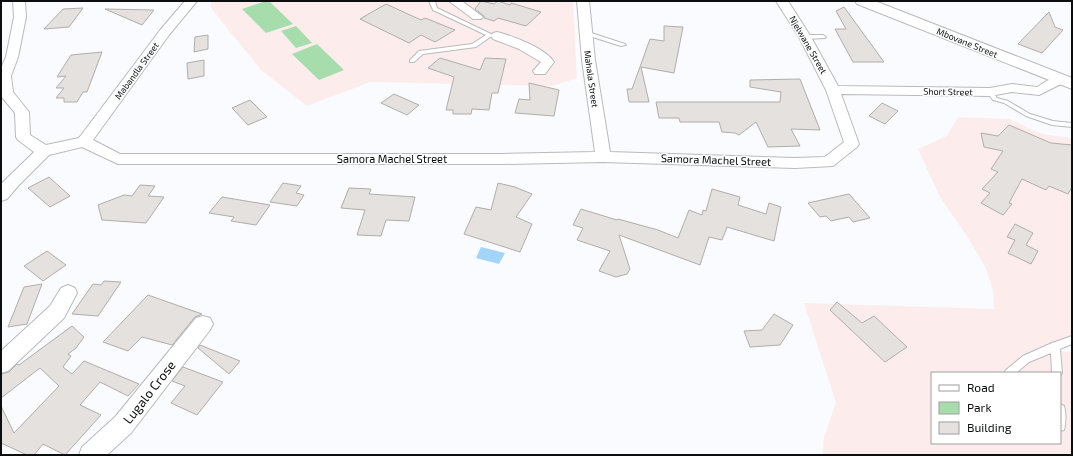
<svg xmlns="http://www.w3.org/2000/svg" width="1073" height="456" font-family="'Exo 2',sans-serif">
<style>
.education{fill:#fdecec;fill-rule:evenodd}
.green{fill:#a7ddac}
.water{fill:#a3d4fa}
.building{fill:#e5e1de;stroke:#b1adaa}
.lines{fill:none;stroke-linecap:round;stroke-linejoin:round}
.service-casing{stroke:#b8babe;stroke-width:2}
.minor-casing{stroke:#b8babe;stroke-width:2}
.tertiary-casing{stroke:#b8babe;stroke-width:2}
.service{fill:#fff;fill-rule:evenodd}
.minor{fill:#fff;fill-rule:evenodd}
.tertiary{fill:#fff;fill-rule:evenodd}
.labels{text-anchor:middle;stroke-width:3;stroke-linejoin:round;paint-order:stroke}
.far-street-label{font-size:9px;fill:#0c0d0e;stroke:#fff}
.street-label{font-size:11px;fill:#0c0d0e;stroke:#fff}
.near-street-label{font-size:13px;fill:#0c0d0e;stroke:#fff}
</style>
<rect width="100%" height="100%" fill="#f9fbff"/>
<g class="education">
<polygon points="212,1 573,1 577,78 552,86 370,82 307,106 261,70 210,7"/>
<path d="M 958,117 L 1009,119 L 1042,134 L 1072,138 L 1072,339 L 1051,350 L 1072,352 L 1072,455 L 823,455 L 824,437 L 836,403 L 804,303 L 994,309 L 993,290 L 985,266 L 967,236 L 940,197 L 918,149 L 947,136 ZM 932,373 L 1060,373 L 1060,443 L 932,443 Z"/>
</g>
<g class="green">
<polygon points="266,1 269,1 293,24 266,33 242,9"/>
<polygon points="296,26 312,43 296,48 281,31"/>
<polygon points="317,44 344,70 319,80 292,54"/>
</g>
<polygon class="water" points="481,247 505,253 499,264 476,258"/>
<g class="building">
<polygon points="481,1 494,4 498,1 510,5 511,3 541,12 526,26 498,18 494,21 484,18 484,16 475,9"/>
<polygon points="386,4 421,20 425,18 455,30 435,42 421,35 409,43 360,19"/>
<polygon points="844,7 884,62 853,62 835,29 846,29 836,11"/>
<polygon points="83,8 69,27 44,29 63,9"/>
<polygon points="105,9 154,10 142,25"/>
<polygon points="1049,12 1055,27 1063,30 1042,53 1018,44"/>
<polygon points="664,26 683,27 674,73 641,67 649,102 629,102 627,89 632,89 650,39 664,41"/>
<polygon points="208,35 208,49 194,52 195,37"/>
<polygon points="102,52 87,92 83,92 77,102 64,102 64,98 56,98 64,88 56,88 66,76 57,77 71,55"/>
<polygon points="440,58 480,70 485,58 506,59 498,93 492,93 489,110 472,109 471,114 453,114 453,110 446,110 454,77 428,68"/>
<polygon points="204,60 204,76 188,79 187,63"/>
<polygon points="800,79 820,130 791,129 800,146 768,147 756,122 739,135 735,133 722,132 719,122 680,122 679,118 659,118 656,102 780,102 781,92 750,87 750,80"/>
<polygon points="529,83 559,90 554,116 515,113 519,99 530,100"/>
<polygon points="394,94 419,105 407,115 381,103"/>
<polygon points="250,100 267,117 248,125 232,108"/>
<polygon points="882,103 898,111 885,124 869,116"/>
<polygon points="1009,125 1051,143 1072,145 1072,187 1068,194 1049,186 1046,190 1022,179 1009,203 1012,204 1003,215 981,203 990,193 982,189 998,172 991,169 1003,151 984,147 981,133 998,136"/>
<polygon points="49,177 70,196 50,207 28,188"/>
<polygon points="283,183 301,186 296,193 304,195 297,206 270,202"/>
<polygon points="498,183 515,187 532,194 516,217 532,224 520,252 464,234 476,207 491,210"/>
<polygon points="140,185 155,186 148,196 164,197 146,223 102,220 98,205 124,195 132,196"/>
<polygon points="349,188 371,189 369,194 415,197 409,221 386,220 381,236 357,235 365,210 341,208"/>
<polygon points="712,189 740,197 738,205 766,214 769,203 781,207 774,241 727,227 722,240 709,237 700,265 619,235 630,269 627,274 616,277 599,271 610,251 577,240 583,228 573,225 581,209 617,220 618,219 658,230 678,238 689,210 702,215 703,210 706,211"/>
<polygon points="849,194 870,218 853,222 849,217 831,221 826,216 820,217 808,203"/>
<polygon points="222,197 270,205 256,225 231,221 234,217 209,213"/>
<polygon points="1015,224 1033,233 1026,245 1038,251 1031,264 1008,253 1015,240 1007,237"/>
<polygon points="47,251 66,265 43,281 24,266"/>
<polygon points="104,281 121,282 98,316 72,314 93,284 101,285"/>
<polygon points="42,284 27,324 8,327 24,287"/>
<polygon points="148,295 202,314 195,317 172,345 142,337 128,351 103,342"/>
<polygon points="837,302 862,323 874,316 907,347 885,362 830,310"/>
<polygon points="774,314 793,325 780,345 750,347 744,331 762,330"/>
<polygon points="72,326 84,337 76,348 68,354 71,356 63,367 72,374 84,361 139,384 128,396 100,382 80,405 101,415 65,455 43,444 34,455 27,455 1,443 1,406 14,433 59,386 40,368 1,398 1,374 9,372 17,364 19,365"/>
<polygon points="200,345 240,361 229,374 198,348"/>
<polygon points="183,367 223,382 197,415 171,403 185,386 172,381"/>
</g>
<g class="lines">
<defs>
<g id="service">
<polygon points="429,1 435,1 437,8 493,35 476,47 423,54 414,62 410,62 410,60 419,51 472,44 486,35 433,10"/>
<polygon points="585,31 625,44 626,45 621,46 583,34 583,32"/>
<polygon points="823,35 826,37 825,38 805,39 802,37 805,35"/>
<polygon points="990,90 992,91 997,98 1008,101 1030,114 1053,121 1072,123 1072,127 1052,125 1026,116 1004,103 993,100 987,92"/>
<polygon points="1072,336 1072,344 1060,349 1062,373 1060,376 1060,373 1052,373 1051,353 1029,362 1016,373 1004,373 1006,370 1023,356 1052,343"/>
<path d="M 1060,404 L 1064,406 C 1066,412 1066,423 1064,430 L 1060,431 Z"/>
</g>
<g id="minor">
<polygon points="13,1 25,1 26,17 18,57 11,76 13,92 29,112 30,135 46,145 79,138 161,29 185,1 197,1 169,35 93,140 120,154 502,154 595,152 582,60 577,1 589,1 595,60 610,152 795,158 825,157 844,142 826,90 799,37 776,1 788,1 811,37 838,86 990,88 1012,84 1037,87 1055,76 1065,76 1067,79 1065,82 1039,95 1012,92 990,96 841,94 859,144 857,147 833,166 795,168 603,162 502,164 118,164 82,147 49,155 18,186 7,199 1,201 1,184 34,152 18,140 16,137 15,113 1,96 1,68 6,57 14,17"/>
<polygon points="449,1 462,1 483,17 481,19 473,19"/>
<path d="M 497,32 C 513,36 545,48 554,62 L 545,74 L 535,74 L 533,71 L 541,62 L 519,49 L 493,39 L 491,36 L 493,33 Z"/>
<polygon points="68,285 75,288 77,293 64,318 8,371 1,373 1,351 50,306 61,288"/>
<polygon points="203,316 210,318 213,324 210,330 131,433 107,455 79,455 82,447 115,417 196,318"/>
</g>
<polygon id="tertiary" points="855,1 875,1 1072,78 1072,89 857,4"/>
</defs>
<use href="#service" class="service-casing"/>
<use href="#minor" class="minor-casing"/>
<use href="#tertiary" class="tertiary-casing"/>
<use href="#service" class="service"/>
<use href="#minor" class="minor"/>
<use href="#tertiary" class="tertiary"/>
</g>
<g class="labels">
<g class="far-street-label">
<text transform="translate(967 43) rotate(22)" y="3">Mbovane Street</text>
<text transform="translate(808 45) rotate(60)" y="3">Njelwane Street</text>
<text transform="translate(137 71) rotate(-54)" y="3">Mabandla Street</text>
<text transform="translate(591 79) rotate(82)" y="3">Mahala Street</text>
<text transform="translate(948 92) rotate(1)" y="3">Short Street</text>
</g>
<g class="street-label">
<text x="392" y="163">Samora Machel Street</text>
<text transform="translate(716 160) rotate(2)" y="4">Samora Machel Street</text>
</g>
<g class="near-street-label">
<text transform="translate(149 392) rotate(-52)" y="5">Lugalo Crose</text>
</g>
</g>
<rect width="1073" height="456" fill="none" stroke="#0c0d0e" stroke-width="4"/>
<rect x="931" y="372" width="130" height="72" fill="#ffffff" stroke="#9e9e9f"/>
<rect x="939" y="385" width="20" height="6" fill="#ffffff" stroke="#9e9e9f"/>
<text x="967" y="392" font-size="12" fill="#0c0d0e">Road</text>
<rect x="939" y="402" width="20" height="12" fill="#a7ddac" stroke="#9e9e9f"/>
<text x="967" y="412" font-size="12" fill="#0c0d0e">Park</text>
<rect x="939" y="422" width="20" height="12" fill="#e5e1de" stroke="#9e9e9f"/>
<text x="967" y="432" font-size="12" fill="#0c0d0e">Building</text>
</svg>
